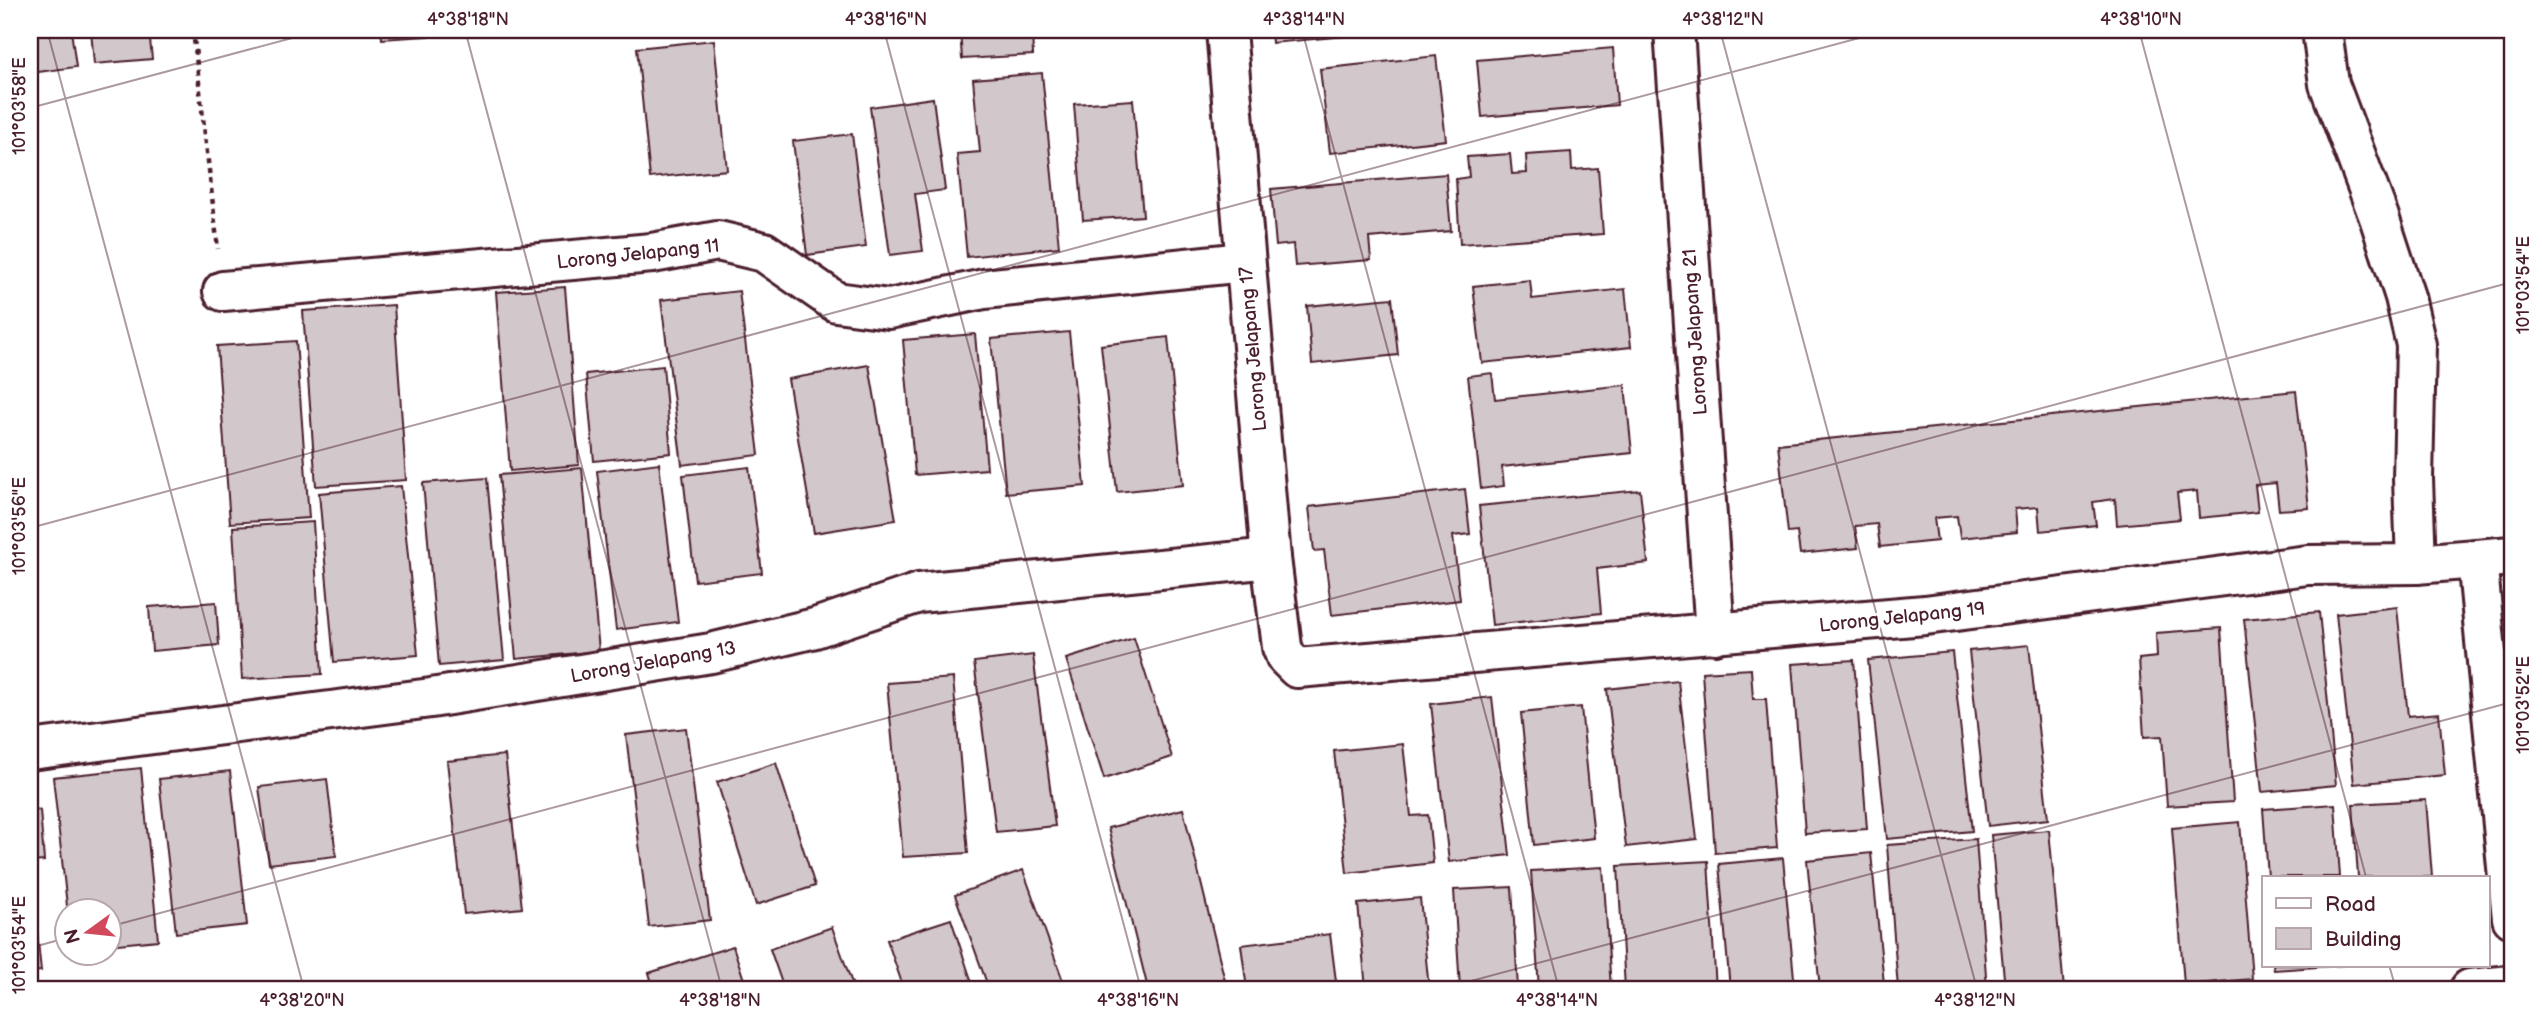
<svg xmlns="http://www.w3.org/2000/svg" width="2542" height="1019" font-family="'Balsamiq Sans',sans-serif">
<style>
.building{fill:#d2c7cb;stroke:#4a1f2b;stroke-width:2}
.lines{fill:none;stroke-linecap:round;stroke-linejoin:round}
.minor-casing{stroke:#4a1f2b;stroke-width:44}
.path{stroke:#4a1f2b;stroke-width:4.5;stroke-dasharray:5 5;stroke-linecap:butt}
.minor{stroke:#fff;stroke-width:38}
.ticks{fill:none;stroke:#4a1f2b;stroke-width:2;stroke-opacity:0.45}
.labels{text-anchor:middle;stroke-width:5;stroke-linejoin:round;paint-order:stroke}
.street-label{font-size:19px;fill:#4a1f2b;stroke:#fff}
.neatline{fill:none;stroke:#4a1f2b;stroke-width:2.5}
.ticks-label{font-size:18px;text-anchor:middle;fill:#4a1f2b}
</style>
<rect width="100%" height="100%" fill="#fff"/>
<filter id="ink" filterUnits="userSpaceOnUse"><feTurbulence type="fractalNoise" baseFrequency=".0143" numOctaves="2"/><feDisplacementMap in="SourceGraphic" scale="14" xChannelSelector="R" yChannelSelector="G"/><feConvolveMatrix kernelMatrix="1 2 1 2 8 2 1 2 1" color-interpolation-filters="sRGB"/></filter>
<g filter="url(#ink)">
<g class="building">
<polygon points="30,30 71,30 76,67 30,73"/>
<polygon points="91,30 149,30 152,59 94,64"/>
<polygon points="381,30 440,30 441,35 382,39"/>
<polygon points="847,30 933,30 933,31 847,36"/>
<polygon points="960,30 1032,30 1033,55 962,59"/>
<polygon points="1271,30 1410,30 1272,43"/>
<polygon points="714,40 727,170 650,178 637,48"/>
<polygon points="1613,48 1617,105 1482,117 1477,60"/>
<polygon points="1436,56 1446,140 1330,153 1320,69"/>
<polygon points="1042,73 1059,247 967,257 957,154 980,152 973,79"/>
<polygon points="933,98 945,190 915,194 923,251 890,255 870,107"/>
<polygon points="1133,100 1143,216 1083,220 1074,104"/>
<polygon points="852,134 866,247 807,255 793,141"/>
<polygon points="1571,152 1572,170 1598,168 1603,234 1460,244 1456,179 1469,177 1467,157 1510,154 1512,174 1527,173 1526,155"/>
<polygon points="1446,174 1451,231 1369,238 1371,260 1295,266 1293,244 1276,246 1271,189"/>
<polygon points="1530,280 1532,299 1625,289 1631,347 1482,363 1473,286"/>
<polygon points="565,287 579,465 510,471 496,292"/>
<polygon points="739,291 759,455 682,465 661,300"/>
<polygon points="1392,298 1398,355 1312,364 1307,306"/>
<polygon points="394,305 406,480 316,486 303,311"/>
<polygon points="1069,332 1085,486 1006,493 991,339"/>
<polygon points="975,334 987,469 915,475 903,340"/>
<polygon points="1168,337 1183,485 1117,492 1101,345"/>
<polygon points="296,341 309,518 230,523 217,346"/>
<polygon points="869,365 896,520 814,533 788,379"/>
<polygon points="663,366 671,453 594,461 586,374"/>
<polygon points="1492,373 1495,399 1625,385 1632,453 1502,467 1504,486 1481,489 1468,376"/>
<polygon points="2296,391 2309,508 2279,510 2276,483 2255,485 2258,512 2199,518 2197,491 2177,493 2180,519 2117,525 2115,499 2093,502 2096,525 2040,531 2038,507 2015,509 2017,532 1960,538 1957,516 1934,518 1937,541 1880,547 1877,524 1855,526 1858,548 1800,554 1797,532 1788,533 1778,444"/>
<polygon points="659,463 678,622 616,630 597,471"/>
<polygon points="749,467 762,573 695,581 683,475"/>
<polygon points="582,468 599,651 516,659 499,475"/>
<polygon points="487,478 504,660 439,666 423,483"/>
<polygon points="401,486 418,655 334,662 319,493"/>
<polygon points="1465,489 1470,534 1453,536 1460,600 1332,615 1324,550 1314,551 1309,507"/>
<polygon points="1640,490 1648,563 1597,569 1601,613 1492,625 1479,506"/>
<polygon points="313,522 322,674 242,679 233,527"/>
<polygon points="216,602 219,645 152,651 149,607"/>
<polygon points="2397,607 2408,716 2439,713 2445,775 2354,784 2336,614"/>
<polygon points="2319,612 2336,785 2262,792 2244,619"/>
<polygon points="2221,628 2233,802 2167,806 2162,736 2144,737 2139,659 2157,657 2156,633"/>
<polygon points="1134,638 1172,757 1104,779 1066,659"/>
<polygon points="2029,645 2048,819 1988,826 1969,651"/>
<polygon points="1952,652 1972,831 1887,839 1868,660"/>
<polygon points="1033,655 1055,826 996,832 974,662"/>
<polygon points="1854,660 1867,829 1805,833 1792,664"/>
<polygon points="1751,669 1753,699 1766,699 1777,848 1715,853 1702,672"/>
<polygon points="953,678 968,853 903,857 887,683"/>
<polygon points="1678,681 1697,839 1626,847 1607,689"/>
<polygon points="1492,697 1510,855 1449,862 1431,704"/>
<polygon points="1581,707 1594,838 1534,845 1521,713"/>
<polygon points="686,728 710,920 649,927 626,735"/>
<polygon points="1403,744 1411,816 1428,815 1433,863 1347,873 1334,751"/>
<polygon points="505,755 522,908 464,914 447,761"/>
<polygon points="776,763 815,886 756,905 717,782"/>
<polygon points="141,768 158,940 108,945 108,911 81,911 80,905 67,906 53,777"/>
<polygon points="230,771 247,925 176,933 159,779"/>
<polygon points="327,779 336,856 269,864 259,787"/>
<polygon points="2426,800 2432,877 2358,877 2353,804"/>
<polygon points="2335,804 2340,877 2268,877 2263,809"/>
<polygon points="1183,809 1227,989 1148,989 1108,828"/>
<polygon points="40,810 44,861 30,862 30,811"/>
<polygon points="2240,822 2252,979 2184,985 2172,828"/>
<polygon points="2049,830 2064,989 2005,989 1991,835"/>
<polygon points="1976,839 1987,989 1898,989 1887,845"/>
<polygon points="1871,853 1884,984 1820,989 1807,860"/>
<polygon points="1783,858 1795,989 1730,989 1719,864"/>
<polygon points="1708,861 1716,989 1625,989 1618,866"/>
<polygon points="1603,867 1611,989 1539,989 1531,871"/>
<polygon points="1023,870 1066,989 989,989 955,895"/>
<polygon points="1512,887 1518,989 1460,989 1454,890"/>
<polygon points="1420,898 1429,989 1366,989 1358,904"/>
<polygon points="30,912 35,912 41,971 30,972"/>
<polygon points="951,919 974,989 904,989 887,940"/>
<polygon points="832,927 854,989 784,989 770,949"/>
<polygon points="1330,934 1337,989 1247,989 1241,945"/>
<polygon points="733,946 747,989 654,989 649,973"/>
<polygon points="2273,965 2346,965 2274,970"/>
<polygon points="227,984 227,989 113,989"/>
</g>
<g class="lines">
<defs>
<g id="minor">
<polyline points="1226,30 1271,558 1282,647 1286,657 1297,668 1925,615 2308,565 2416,564 2512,556"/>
<polyline points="1674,30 1715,634"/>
<polyline points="2322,30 2329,84 2379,217 2405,297 2416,345 2413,479 2416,564"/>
<polyline points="223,291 652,253 718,241 764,252 836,302 889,309 984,289 1244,262"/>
<polyline points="2477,559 2512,918"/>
<polyline points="30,750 431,698 711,653 815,628 919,593 1271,558"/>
<polyline points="2470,989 2512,985"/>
</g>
</defs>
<use href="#minor" class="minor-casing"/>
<polyline class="path" points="193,30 218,249"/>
<use href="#minor" class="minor"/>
</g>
</g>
<path class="ticks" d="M 47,30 L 304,989M 465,30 L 722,989M 884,30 L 1141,989M 1302,30 L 1559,989M 1720,30 L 1977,989M 2139,30 L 2366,877M 30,108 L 322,30M 30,528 L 1889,30M 108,927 L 2512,282M 30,948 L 66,938M 2389,965 L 2396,989M 1441,989 L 2512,702"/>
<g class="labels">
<g class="street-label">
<text transform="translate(638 253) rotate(-6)" y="7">Lorong Jelapang 11</text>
<text transform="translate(1694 332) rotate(-94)" y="7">Lorong Jelapang 21</text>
<text transform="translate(1252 349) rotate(-95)" y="7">Lorong Jelapang 17</text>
<text transform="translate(1902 616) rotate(-6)" y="7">Lorong Jelapang 19</text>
<text transform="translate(653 661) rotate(-10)" y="7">Lorong Jelapang 13</text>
</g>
</g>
<rect width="2542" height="1019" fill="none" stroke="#fff" stroke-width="77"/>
<rect x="2262" y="876" width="228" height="91" fill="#ffffff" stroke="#b7a5aa" stroke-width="2"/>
<rect x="2276" y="898" width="35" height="10" fill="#ffffff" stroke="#b7a5aa" stroke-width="2"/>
<text x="2325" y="911" font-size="21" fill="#4a1f2b">Road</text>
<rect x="2276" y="928" width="35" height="21" fill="#d2c7cb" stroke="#b7a5aa" stroke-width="2"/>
<text x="2325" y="946" font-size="21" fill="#4a1f2b">Building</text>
<g transform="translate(88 932) rotate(255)"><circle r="33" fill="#ffffff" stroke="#b7a5aa" stroke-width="2"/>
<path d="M0-5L12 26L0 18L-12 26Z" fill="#d1495b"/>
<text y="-10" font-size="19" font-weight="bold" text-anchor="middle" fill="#4a1f2b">N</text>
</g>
<rect x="38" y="38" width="2466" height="943" class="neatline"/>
<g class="ticks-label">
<text x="468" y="25">4°38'18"N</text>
<text x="886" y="25">4°38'16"N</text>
<text x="1304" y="25">4°38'14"N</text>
<text x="1723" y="25">4°38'12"N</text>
<text x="2141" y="25">4°38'10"N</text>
<text transform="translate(19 106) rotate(-90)" y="6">101°03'58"E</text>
<text transform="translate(2523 285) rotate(-90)" y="6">101°03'54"E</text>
<text transform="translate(19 526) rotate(-90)" y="6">101°03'56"E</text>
<text transform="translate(2523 705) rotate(-90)" y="6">101°03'52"E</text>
<text transform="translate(19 945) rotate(-90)" y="6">101°03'54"E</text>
<text x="302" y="1006">4°38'20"N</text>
<text x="720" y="1006">4°38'18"N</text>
<text x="1138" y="1006">4°38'16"N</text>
<text x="1557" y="1006">4°38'14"N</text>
<text x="1975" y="1006">4°38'12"N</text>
</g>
</svg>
